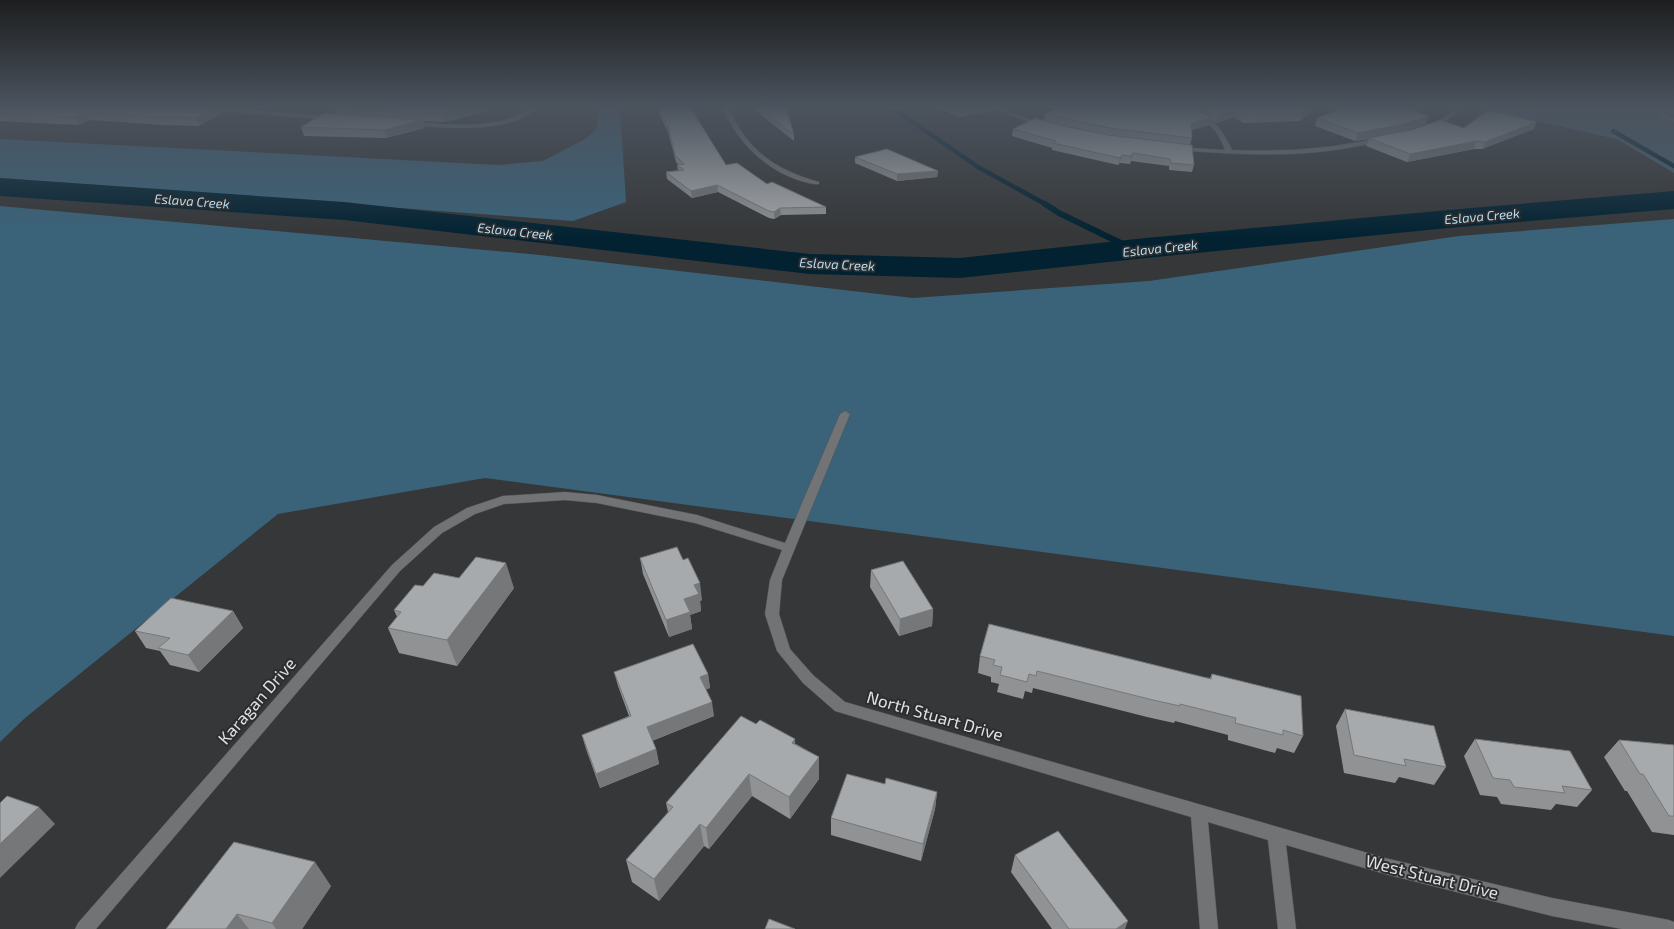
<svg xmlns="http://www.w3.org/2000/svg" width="1674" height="929" font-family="'Exo 2',sans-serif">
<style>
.green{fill:#445e6d}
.forest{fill:#3a637a}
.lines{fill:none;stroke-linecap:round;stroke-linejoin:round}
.stream-far1{stroke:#022232;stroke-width:4.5}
.stream{stroke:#022232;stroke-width:6}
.river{fill:#022232;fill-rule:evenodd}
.service-casing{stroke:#535556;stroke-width:1}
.minor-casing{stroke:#535556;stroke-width:1}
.service{fill:#717375;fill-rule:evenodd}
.minor{fill:#717375;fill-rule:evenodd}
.wall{fill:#909294;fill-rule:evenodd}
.shaded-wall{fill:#757778}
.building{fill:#a7aaac;stroke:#757778}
.labels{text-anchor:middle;stroke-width:4;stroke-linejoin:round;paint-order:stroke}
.far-water-label{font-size:13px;font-style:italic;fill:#b6def6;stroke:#2b2d2e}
.near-street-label{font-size:17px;fill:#dfe1e2;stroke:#2b2d2e}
</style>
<rect width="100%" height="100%" fill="#353738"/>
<polygon class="green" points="1481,107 1674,107 1674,173 1617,139 1480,109"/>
<g class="forest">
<polygon points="598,107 620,107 626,202 573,221 0,178 0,139 498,165 543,161 587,138 598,126"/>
<polygon points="0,206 540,255 913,298 1149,281 1459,236 1674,219 1674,636 485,478 278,514 25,718 0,742"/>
</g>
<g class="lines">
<g class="stream-far1">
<polyline points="888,107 898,112 978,167 1047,205"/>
<polyline points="1613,131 1674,166"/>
</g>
<polyline class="stream" points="1045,204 1059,213 1133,249"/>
<polygon class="river" points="0,178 344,202 810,254 960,258 1146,238 1448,210 1674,191 1674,209 1448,228 1146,258 960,278 810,274 344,220 0,196"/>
<defs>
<polygon id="service" points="1654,107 1660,107 1666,115 1674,118 1674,122 1662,117"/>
<g id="minor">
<polygon points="205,107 333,116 336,118 333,120 203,110 203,108"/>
<path d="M 532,107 L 538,107 C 510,135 447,128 410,125 L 407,123 L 410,121 C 449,125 498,131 532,107 Z"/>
<path d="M 722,107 L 728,107 C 748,151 774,169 819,182 L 819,184 C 813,185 805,182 798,180 C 763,168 737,141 722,107 Z"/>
<polygon points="988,107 996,107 1046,125 1041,126"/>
<path d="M 1185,107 C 1206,106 1225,133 1232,150 C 1283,152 1332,149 1382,137 L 1385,139 C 1379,144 1367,144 1359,146 C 1299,158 1238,155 1178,150 L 1175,148 L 1176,147 L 1225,150 C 1215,122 1204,124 1185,107 Z"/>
<polygon points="1458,107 1464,107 1446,121 1429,128 1426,126 1442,119"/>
<polygon points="845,411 850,414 782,580 779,614 790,649 813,675 845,702 1385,858 1552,898 1669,920 1674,922 1674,929 1622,929 1552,916 1385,874 1286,845 1296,929 1278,929 1268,840 1208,822 1218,929 1200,929 1191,817 835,711 803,683 777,651 765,614 770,580 782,550 695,523 597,503 565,500 504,504 475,514 442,533 400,571 96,929 75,929 78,923 392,565 434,527 467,508 503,496 565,492 597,495 697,515 785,543 840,414"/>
</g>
</defs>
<use href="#service" class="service-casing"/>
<use href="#minor" class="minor-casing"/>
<use href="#service" class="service"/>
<use href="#minor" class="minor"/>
</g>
<g class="wall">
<polygon points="0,107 234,107 231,108 217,108 220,114 199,126 163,125 90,120 79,125 0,121"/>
<polygon points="334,107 486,107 486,112 444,122 423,121 425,128 386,138 304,136 301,127 336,114"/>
<polygon points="663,107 692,107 698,120 726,165 767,184 826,207 826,214 781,215 774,219 769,218 718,192 692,198 667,179 666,172 678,171 677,165 679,165 676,162 668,132 659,114 658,109 664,108"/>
<polygon points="751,107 786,107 794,135 794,141"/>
<polygon points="937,107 992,107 991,111 958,117"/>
<path d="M 1061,107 L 1316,107 L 1300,121 L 1243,123 L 1234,117 L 1216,123 L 1200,109 L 1196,108 L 1210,118 L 1208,125 L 1192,130 L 1192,138 L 1190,145 L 1194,165 L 1192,172 L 1169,170 L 1169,166 L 1131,161 L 1130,164 L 1120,163 L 1118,165 L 1052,150 L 1052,148 L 1012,136 L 1013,129 L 1044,121 L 1045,114 ZM 1053,123 L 1094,132 L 1068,127 Z"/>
<polygon points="1345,107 1424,107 1414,111 1426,124 1404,131 1464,128 1534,129 1482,149 1474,149 1407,162 1366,146 1369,139 1355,141 1315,126 1317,118"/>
<polygon points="855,157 938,171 937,177 897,181 855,163"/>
<polygon points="640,558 683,560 702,600 700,601 701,611 690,615 692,629 669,637 643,574"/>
<polygon points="871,570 933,609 932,626 899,636 870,587"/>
<polygon points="459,578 514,588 457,666 399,653 388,628 397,617 394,610 423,586"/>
<polygon points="233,611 243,628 199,672 170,665 160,651 146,648 135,631"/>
<polygon points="980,656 1210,678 1212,674 1303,736 1294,753 1277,748 1275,753 1228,740 1228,735 1175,721 1174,723 1147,717 1033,688 1032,693 1025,691 1023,699 997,692 999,684 991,682 991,677 978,673"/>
<polygon points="614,672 708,674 710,688 706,689 714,716 652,741 656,749 659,764 600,788 586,749 582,735 629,716 618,686"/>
<polygon points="1345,709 1446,767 1434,785 1399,777 1395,783 1344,773 1336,726"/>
<polygon points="1475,739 1592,790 1577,807 1556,804 1551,810 1501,804 1497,797 1480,795 1464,756"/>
<polygon points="1619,740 1674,745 1674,835 1652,832 1627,791 1625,791 1604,757"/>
<polygon points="796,744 819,757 819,779 790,819 752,796 709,849 704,846 659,901 632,882 626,860 668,812 666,803"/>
<polygon points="885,784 937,792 935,809 921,861 831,835 831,818"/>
<polygon points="1015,855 1125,929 1052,929 1011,872"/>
<polygon points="331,886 302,929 166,929"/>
</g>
<g class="shaded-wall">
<polygon points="216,107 217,107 220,114 199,126 196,118"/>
<polygon points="466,107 486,107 486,112 444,122 441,113"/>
<polygon points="975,107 992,107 991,111 958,117 959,110"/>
<polygon points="1005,107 1013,107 1005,108"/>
<polygon points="1310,107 1316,107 1300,121 1302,113"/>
<polygon points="1409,107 1424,107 1402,116 1405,108"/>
<polygon points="1236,110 1234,117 1216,123 1218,115"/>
<polygon points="87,112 90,120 79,125 75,117"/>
<polygon points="1429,116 1426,124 1401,132 1355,141 1358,133"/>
<polygon points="1210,118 1208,125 1190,131 1191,123"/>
<polygon points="423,120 425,128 386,138 384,130"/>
<polygon points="1537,122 1534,129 1482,149 1485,142"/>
<polygon points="1477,141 1474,149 1407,162 1410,154"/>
<polygon points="1133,153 1131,161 1130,164 1131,156"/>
<polygon points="1122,155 1120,163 1118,165 1120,158"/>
<polygon points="938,171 937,177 897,181 897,174"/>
<polygon points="717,185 718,192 692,198 691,191"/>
<polygon points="780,208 781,215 774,219 774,212"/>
<polygon points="506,563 514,588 457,666 447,640"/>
<polygon points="700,583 702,600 700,601 701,611 690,615 692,629 669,637 666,620 694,585"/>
<polygon points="933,609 932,626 899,636 900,619"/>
<polygon points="233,611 243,628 199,672 188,655"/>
<polygon points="708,674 710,688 702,691 700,677"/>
<polygon points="712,702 714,716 649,742 647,727"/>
<polygon points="795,739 796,761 792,743"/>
<polygon points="656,749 659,764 600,788 596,774"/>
<polygon points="819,757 819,779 790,819 789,797"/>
<polygon points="749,774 752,796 709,849 706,828"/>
<polygon points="937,792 935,809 921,861 923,844"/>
<polygon points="39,807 55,824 0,878 0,844"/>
<polygon points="700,824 704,846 659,901 654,879"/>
<polygon points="315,862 331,886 302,929 276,929 272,923"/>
<polygon points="237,914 249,929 226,929"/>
<polygon points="1128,921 1125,929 1116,929"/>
</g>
<g class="building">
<polygon points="0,107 216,107 196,118 160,117 87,112 75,117 0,113"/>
<polygon points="352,107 466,107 441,113"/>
<polygon points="665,107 692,107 698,120 726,165 737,163 767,184 772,182 826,207 780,208 774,212 769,211 717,185 691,191 666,172 684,170 677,165 684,164 675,155 668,126 658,109 665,108"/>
<polygon points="758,107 786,107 794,135"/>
<polygon points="952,107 975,107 959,110"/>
<polygon points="1061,107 1194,107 1210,118 1191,123 1192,138 1110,128 1045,114"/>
<polygon points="1208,107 1310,107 1302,113 1245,115 1236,110 1218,115"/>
<polygon points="1345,107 1409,107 1405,108 1429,116 1404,124 1358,133 1317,118"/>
<polygon points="1487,111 1492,111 1537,122 1485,142 1477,141 1410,154 1369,138 1411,130 1440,120 1464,128"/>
<polygon points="324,113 423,120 384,130 301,127"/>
<polygon points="1035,118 1068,127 1108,135 1192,145 1194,165 1171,163 1170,159 1133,153 1131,156 1122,155 1120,158 1053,143 1056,141 1013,129"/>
<polygon points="887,149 938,171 897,174 855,157"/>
<polygon points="677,547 683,560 688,558 700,583 694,585 699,594 684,599 690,612 666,620 640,558"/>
<polygon points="476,557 506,563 447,640 388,628 401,612 394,610 415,585 423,586 434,573 459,578"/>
<polygon points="903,561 933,609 900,619 871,570"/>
<polygon points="171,598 233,611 188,655 158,648 170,638 135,631"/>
<polygon points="989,624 1211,679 1212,674 1301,696 1303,736 1283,730 1283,735 1235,723 1236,718 1180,704 1180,706 1153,700 1037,671 1036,676 1029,674 1027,682 1000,675 1002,667 993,665 995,660 980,656"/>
<polygon points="693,644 708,674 700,677 712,702 647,727 656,749 596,774 582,735 631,716 614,672"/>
<polygon points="1345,709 1434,726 1446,767 1404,759 1406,766 1354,755"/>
<polygon points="741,716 756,724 760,720 795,739 792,743 819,757 789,797 749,774 706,828 700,824 654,879 626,860 673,807 666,803"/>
<polygon points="1475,739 1570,751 1592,790 1562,786 1565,793 1514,787 1510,780 1493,778"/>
<polygon points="1619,740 1674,745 1674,816 1669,816 1643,774 1640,774"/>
<polygon points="847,774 885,784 886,778 937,792 923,844 831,818"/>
<polygon points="7,796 39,807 0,844 0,803"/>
<polygon points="1058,831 1128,921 1116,929 1069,929 1015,855"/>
<polygon points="234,842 315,862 272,923 237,914 226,929 166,929"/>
<polygon points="769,919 795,929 765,929"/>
</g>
<linearGradient id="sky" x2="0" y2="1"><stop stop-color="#1d1e1f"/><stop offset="0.45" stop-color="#4b535e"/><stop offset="1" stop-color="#4b535e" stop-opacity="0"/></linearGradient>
<rect width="1674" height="237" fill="url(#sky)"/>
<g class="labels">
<g class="far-water-label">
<text transform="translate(192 201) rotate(4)" y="5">Eslava Creek</text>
<text transform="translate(1482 216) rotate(-5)" y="5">Eslava Creek</text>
<text transform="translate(515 231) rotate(6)" y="5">Eslava Creek</text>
<text transform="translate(1160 248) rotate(-6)" y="5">Eslava Creek</text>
<text transform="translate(837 264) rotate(3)" y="5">Eslava Creek</text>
</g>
<g class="near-street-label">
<text transform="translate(257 701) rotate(-49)" y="6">Karagan Drive</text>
<text transform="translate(935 716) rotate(16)" y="6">North Stuart Drive</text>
<text transform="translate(1432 877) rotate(14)" y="6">West Stuart Drive</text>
</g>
</g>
</svg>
